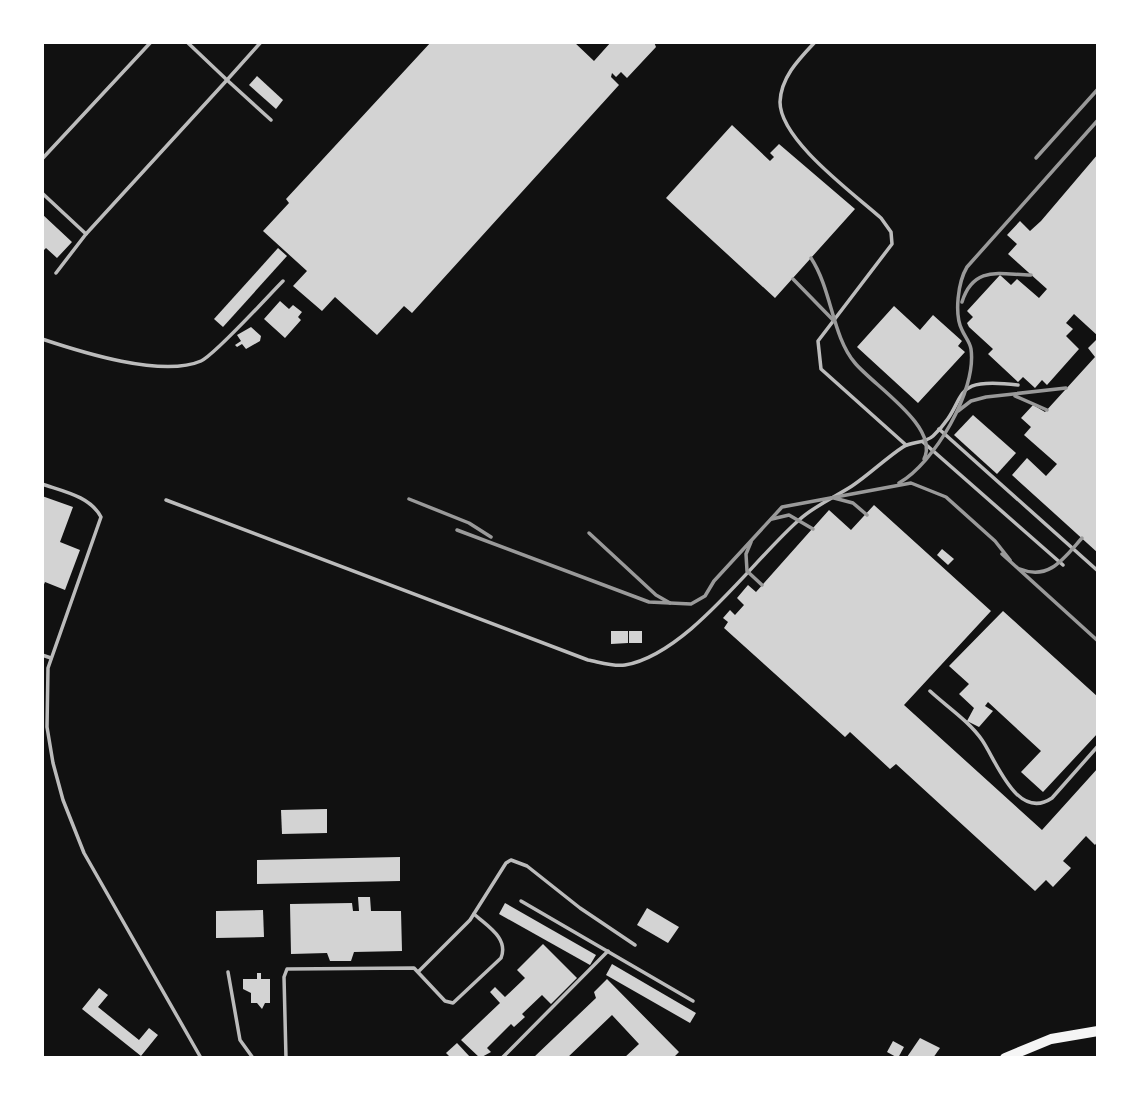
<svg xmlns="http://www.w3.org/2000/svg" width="1140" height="1100" font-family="'Archivo Narrow',sans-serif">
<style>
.building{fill:#d3d3d3}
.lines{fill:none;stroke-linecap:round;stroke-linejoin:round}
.service{stroke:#bcbcbc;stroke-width:3.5}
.secondary{stroke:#f5f5f5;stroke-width:10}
.rail{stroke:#9a9a9a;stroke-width:3.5}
</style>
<rect width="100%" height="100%" fill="#111"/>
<g class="building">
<polygon points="431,42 574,42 594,61 611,42 654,42 656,47 627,78 621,72 616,77 612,73 611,77 619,85 412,313 404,306 377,335 335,297 322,311 293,286 307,271 263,231 289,203 286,199"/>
<polygon points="257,76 283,100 276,109 249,85"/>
<polygon points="732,125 770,161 774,157 770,153 779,144 855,209 775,298 666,198"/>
<polygon points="1098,154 1098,336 1074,314 1066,323 1073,329 1066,336 1079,349 1047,385 1042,380 1035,388 1023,377 1018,382 988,354 993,349 969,327 967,323 973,317 967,311 1000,275 1011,285 1017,279 1039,298 1047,289 1008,254 1017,244 1007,235 1020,221 1030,231 1041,221"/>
<polygon points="42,214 72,242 57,258 46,248 42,252"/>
<polygon points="278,248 287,256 223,327 214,319"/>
<polygon points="280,301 289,309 293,305 302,312 298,317 301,320 285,338 264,319"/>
<polygon points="894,306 920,330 933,315 962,341 958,346 965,352 918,403 857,347"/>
<polygon points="251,327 261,336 260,341 246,349 242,344 237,347 235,345 241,341 237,335"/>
<polygon points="1098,338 1098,553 1012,475 1027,458 1046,476 1057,464 1024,435 1031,427 1021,418 1033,405 1045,412 1095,357 1088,348"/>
<polygon points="973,415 1016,453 997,474 954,435"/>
<polygon points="42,496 73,507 60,542 80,550 65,590 45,582 42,589"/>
<polygon points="874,505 991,611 904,705 1042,830 1098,768 1098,841 1095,845 1086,836 1063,861 1071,868 1053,887 1046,880 1035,891 896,764 890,769 850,732 845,737 724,628 728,622 723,618 730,610 735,615 744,605 737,598 748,585 756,592 829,510 851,530"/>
<polygon points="942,549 954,559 948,565 937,555"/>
<polygon points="1003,611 1098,697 1098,733 1043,792 1021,772 1041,751 988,702 985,706 993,711 979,727 967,721 974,708 959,694 969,684 949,666"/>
<polygon points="611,631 628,631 628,643 611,644"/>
<rect x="629" y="631" width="13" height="12"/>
<polygon points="327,809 327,833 282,834 281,810"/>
<polygon points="400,857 400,881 257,884 257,860"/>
<polygon points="358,897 370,897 371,911 401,911 402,951 354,952 351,961 330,961 327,953 291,954 290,904 352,903 353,911 359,911"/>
<polygon points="505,903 596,955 590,965 499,914"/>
<polygon points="647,908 679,927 668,943 637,925"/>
<polygon points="263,910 264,937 216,938 216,911"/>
<polygon points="543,944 577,978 551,1004 542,995 522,1014 525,1017 514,1027 511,1024 487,1048 491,1052 480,1058 461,1040 500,1003 490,992 495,987 505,997 525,978 517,970"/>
<polygon points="612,964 696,1013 690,1023 606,975"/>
<polygon points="257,973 261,973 261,979 270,979 270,1003 265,1003 262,1009 257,1003 251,1003 251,993 243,989 243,979 257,979"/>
<polygon points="607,979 679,1052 673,1058 624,1058 639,1044 612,1015 567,1058 533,1058 596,998 594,992"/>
<polygon points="99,988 108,995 98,1007 139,1040 149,1028 158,1035 141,1056 82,1009"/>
<polygon points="920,1038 940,1048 933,1058 907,1057"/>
<polygon points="893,1041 904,1047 898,1058 887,1052"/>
<polygon points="457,1043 471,1058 451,1058 446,1053"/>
</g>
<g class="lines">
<g class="service">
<polyline points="187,42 227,80 261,42"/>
<path d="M 815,42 C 799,59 781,77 780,102 C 780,140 853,193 881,218 L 891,232 L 892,244 L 818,341 L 821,369 L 906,445"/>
<polyline points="42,159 151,42"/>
<polyline points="42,193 86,234 227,80 271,120"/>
<polyline points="56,273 86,234"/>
<path d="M 42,339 C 81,352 162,378 201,361 C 215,355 268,296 283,281"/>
<polyline points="939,429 1098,571"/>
<polyline points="923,442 1063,565"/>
<path d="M 42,484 C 62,491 90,496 101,517 L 48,668 L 47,727 L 53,763 L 63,800 L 84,853 L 201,1058"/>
<path d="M 166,500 L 588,660 C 599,662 614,667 625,665 C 688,654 752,561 799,520 C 814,506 835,497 852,486 C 870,474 886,458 903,447 C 912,441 924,444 933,436 C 972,400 944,376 1018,385"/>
<polyline points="42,655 51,658"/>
<path d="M 930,691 C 946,706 969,721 982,740 C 996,760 1017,822 1052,798 L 1098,746"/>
<polyline points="521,901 693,1001"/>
<polyline points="419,971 470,920 506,863 511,860 527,866 580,908 635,945"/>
<polyline points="228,972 240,1040 253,1058"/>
<path d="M 286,1058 L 284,977 L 287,969 L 414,968 L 445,1001 L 453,1003 L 501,958 C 509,938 487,926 474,914"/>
<polyline points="502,1058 608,951"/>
</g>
<polyline class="secondary" points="1005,1058 1051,1039 1098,1031"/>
<g class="rail">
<polyline points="1036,158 1098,89"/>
<path d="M 811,258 C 832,290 832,336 855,363 C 874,386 940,427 924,459"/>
<polyline points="793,279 834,321"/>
<path d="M 962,302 C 974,264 1002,275 1031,275"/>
<polyline points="1015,396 1047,410"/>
<polyline points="958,411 971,401 986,397 1066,388"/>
<path d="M 899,483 C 934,463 977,391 971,349 C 970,342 965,337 962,330 C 954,314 958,282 967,267 L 1098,120"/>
<polyline points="834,498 853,503 867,515"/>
<polyline points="409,499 469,523 491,537"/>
<polyline points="772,519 789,515 813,529"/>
<polyline points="457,530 649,602 691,604 705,596 714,581 782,507 911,483 946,497 995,541 1010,560"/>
<polyline points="589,533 656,595 670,603"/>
<polyline points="751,542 746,554 747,571 762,585"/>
<polyline points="1002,554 1098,641"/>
<path d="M 1020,569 C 1049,581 1064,558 1082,538"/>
</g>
</g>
<rect width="1140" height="1100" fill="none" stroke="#ffffff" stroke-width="88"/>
</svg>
